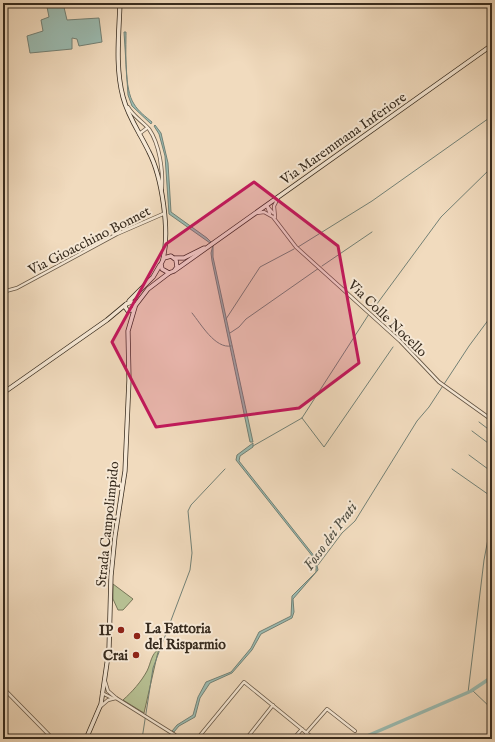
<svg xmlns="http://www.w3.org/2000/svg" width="495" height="742" font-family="'IM FELL English',serif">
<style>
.green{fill:#b7c194;stroke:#777659}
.water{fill:#9bbbb1;stroke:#738176}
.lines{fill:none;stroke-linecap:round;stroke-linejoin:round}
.stream{stroke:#738176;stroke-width:1}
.canal{stroke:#9bbbb1;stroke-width:3.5}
.street-casing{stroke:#665746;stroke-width:4}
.secondary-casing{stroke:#372b1e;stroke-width:5}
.street{stroke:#f6e8d5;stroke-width:2.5}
.secondary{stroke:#f6e8d5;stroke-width:3.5}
.marked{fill:#c2185b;fill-opacity:0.2;stroke:#c2185b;stroke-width:3;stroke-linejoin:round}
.poi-dot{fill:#8f2418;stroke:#f6e8d5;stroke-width:1.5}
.labels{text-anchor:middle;stroke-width:4;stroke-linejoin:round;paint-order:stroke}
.street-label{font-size:14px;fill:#372b1e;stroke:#f6e8d5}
.poi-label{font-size:14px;font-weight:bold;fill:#372b1e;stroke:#f6e8d5;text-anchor:end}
.water-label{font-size:15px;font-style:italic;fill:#504f43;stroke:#f6e8d5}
</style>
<rect width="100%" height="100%" fill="#f1dbbe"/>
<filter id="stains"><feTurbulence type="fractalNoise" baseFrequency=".005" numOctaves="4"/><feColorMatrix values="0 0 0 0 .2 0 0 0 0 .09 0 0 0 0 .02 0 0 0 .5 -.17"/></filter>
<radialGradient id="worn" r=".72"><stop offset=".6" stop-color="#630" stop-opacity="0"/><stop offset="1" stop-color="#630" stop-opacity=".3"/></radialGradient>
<g class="green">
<polygon points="113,584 133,599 123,610 118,610 113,599"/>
<path d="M 159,649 L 157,656 L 144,713 L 123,700 C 132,692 141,682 147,671 C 151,663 151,654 159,649 Z"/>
</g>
<g class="water">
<polygon points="63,3 67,20 99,18 102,42 79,46 77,39 72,38 72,49 30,53 27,36 43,31 41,20 49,17 47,7"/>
<path d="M 124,32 L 126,32 C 126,51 124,89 134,104 C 138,111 146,117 152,122 L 151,124 L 132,106 L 128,95 Z"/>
<polygon points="155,125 161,133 168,163 171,212 207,238 211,242 210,243 169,214 165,156 159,134 154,126"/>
<polygon points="213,245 213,257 253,442 250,442 212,261 211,253"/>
<polygon points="253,443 253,447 240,456 239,461 315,557 318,570 293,599 294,612 292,618 261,634 252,650 232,673 210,683 200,698 195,717 179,726 174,732 172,731 177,725 193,715 198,697 206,682 231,672 251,648 259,632 291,616 292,596 316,572 316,564 313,557 236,460 237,455"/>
</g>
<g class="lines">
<g class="stream">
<polyline points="298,247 372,201 492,116"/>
<polyline points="322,266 372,232"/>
<polyline points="371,312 441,217 492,167"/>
<path d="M 192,313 C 201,324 215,349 231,346"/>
<polyline points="226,319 260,267 294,249"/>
<polyline points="230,333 239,327 246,319 319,268"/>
<polyline points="302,418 324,447 393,347"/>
<polyline points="479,422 492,432"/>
<polyline points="472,431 492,446"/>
<polyline points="253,446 302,418 369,314"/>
<polyline points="469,455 492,472"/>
<polyline points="452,469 492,497"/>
<polyline points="318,565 342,533 355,521 417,421 429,407 469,346 492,315"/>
<polyline points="488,573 488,568 492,561"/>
<polyline points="472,690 492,709"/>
<polyline points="468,693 484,560 492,518"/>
<polyline points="142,739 153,668 190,570 192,553 188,511 191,505 225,469"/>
</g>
<g class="canal">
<polyline points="471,691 492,677"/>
<polyline points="360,739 469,692"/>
</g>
<defs>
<g id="street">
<path d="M 128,107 C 133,116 142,121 149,129 C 160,145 163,171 162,189"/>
<polyline points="139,134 147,128"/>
<polyline points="267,206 273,213"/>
<polyline points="267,206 270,214"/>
<polyline points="257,213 264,212 273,217 296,247 400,341 439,382 492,420"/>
<polyline points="275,217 274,206 278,198"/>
<polyline points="3,288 6,291 17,288 117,234 163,214"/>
<polyline points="105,681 108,691 116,698 175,735"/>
<polyline points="3,688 53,739"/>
<polyline points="102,693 112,698"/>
<polyline points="101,706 108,700 116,698"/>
<polyline points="3,731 11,739"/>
<polyline points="306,733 327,709 355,731"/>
<polyline points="197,739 244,682 314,739"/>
<polyline points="246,739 273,705"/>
<polyline points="293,739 302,729"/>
</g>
<g id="secondary">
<path d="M 120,3 C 119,34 115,67 123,97 C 128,117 140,133 149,152 C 162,177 170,231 163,259"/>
<polyline points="175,258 184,258 204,248"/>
<polyline points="174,271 177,267 176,260 171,256 164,258 161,264 162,269 169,273 174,271 492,45"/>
<polyline points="129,301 153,277 160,265"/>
<polyline points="135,306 148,289 169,273"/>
<polyline points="3,393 107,320 125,305"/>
<polyline points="86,739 101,704 109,649 111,576 115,536 125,471 129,380 128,331 135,307 132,302 126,304 125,307 128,311 134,309"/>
</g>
</defs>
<use href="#street" class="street-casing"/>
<use href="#secondary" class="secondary-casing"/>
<use href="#street" class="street"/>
<use href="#secondary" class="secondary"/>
</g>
<path class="marked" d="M 254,182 L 338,246 L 359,363 L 299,408 L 156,427 L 112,342 L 166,244 Z"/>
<g class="poi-dot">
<circle cx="121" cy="630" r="4"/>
<circle cx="137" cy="636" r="4"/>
<circle cx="136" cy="655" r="4"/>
</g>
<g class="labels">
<g class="street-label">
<text transform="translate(343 138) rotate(-35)" y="5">Via Maremmana Inferiore</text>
<text transform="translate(89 240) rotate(-27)" y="5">Via Gioacchino Bonnet</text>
<text transform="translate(388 318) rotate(44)" y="5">Via Colle Nocello</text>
<text transform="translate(107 524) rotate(-84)" y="5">Strada Campolimpido</text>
</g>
<g class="poi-label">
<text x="145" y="633" text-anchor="start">La Fattoria<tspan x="145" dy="16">del Risparmio</tspan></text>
<text x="113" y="635">IP</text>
<text x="128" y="660">Crai</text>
</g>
<g class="water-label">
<text transform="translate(330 536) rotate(-54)" y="5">Fosso dei Prati</text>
</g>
</g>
<rect width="495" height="742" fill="none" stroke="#f1dbbe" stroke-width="16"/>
<rect x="4" y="4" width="487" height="734" fill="none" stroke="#372b1e" stroke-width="2"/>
<rect x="8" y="8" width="479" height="726" fill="none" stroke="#372b1e"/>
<rect width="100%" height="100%" filter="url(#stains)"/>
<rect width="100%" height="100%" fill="url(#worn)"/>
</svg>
